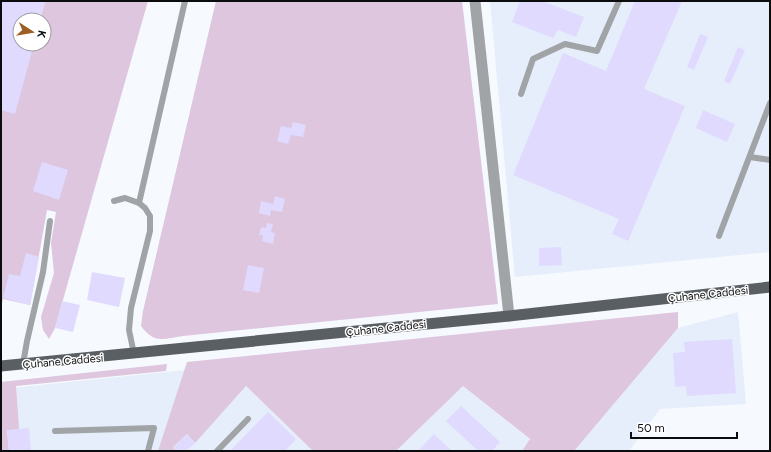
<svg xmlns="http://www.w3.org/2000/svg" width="771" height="452" font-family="Figtree,sans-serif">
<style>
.built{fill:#e6eefb}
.green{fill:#ddc6de}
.building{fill:#e0dafe}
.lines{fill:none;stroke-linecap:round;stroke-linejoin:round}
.service{stroke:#a1a4a6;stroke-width:6}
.minor{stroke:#a1a4a6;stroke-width:11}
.primary{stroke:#595f62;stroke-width:11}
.labels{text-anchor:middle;stroke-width:3;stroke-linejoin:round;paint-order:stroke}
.street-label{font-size:11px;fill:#0a0c0e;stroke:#fff}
</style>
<rect width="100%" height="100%" fill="#f6f9fe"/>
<g class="built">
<polygon points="490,1 770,1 770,252 515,277"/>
<polygon points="738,312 746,404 660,409 629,451 574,451 678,328"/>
<polygon points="225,366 313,451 1,451 1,389"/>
<polygon points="463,386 544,451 396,451"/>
</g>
<g class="green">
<polygon points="45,1 148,1 55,328 49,339 43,330 41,317 54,273 51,243 56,212 47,210 30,305 3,299 1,308 1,110 34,44 44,44 44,20 40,20"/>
<path d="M 216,1 L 462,1 L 498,304 L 183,336 C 163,339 154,344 141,326 L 143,311 Z"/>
<polygon points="678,312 678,328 574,451 522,451 530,439 463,386 396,451 313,451 246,386 195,443 187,434 173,447 176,451 158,451 187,362"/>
<polygon points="167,364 166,371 16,386 19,429 7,431 9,451 1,451 1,382"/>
</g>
<g class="building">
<polygon points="1,1 45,1 40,20 20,20 20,44 34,44 15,114 1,110"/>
<polygon points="520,1 542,1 584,17 576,37 558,30 553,38 512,22"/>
<polygon points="635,1 682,1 644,89 685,106 628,241 612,234 619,219 513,175 563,53 606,71"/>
<polygon points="700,34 708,37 694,70 687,67"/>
<polygon points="738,47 745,50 730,84 724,81"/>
<polygon points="703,110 735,124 727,142 696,128"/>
<polygon points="293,122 306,125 303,137 291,135 288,144 277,141 281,126 291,128"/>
<polygon points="42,162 68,170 59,200 33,191"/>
<polygon points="275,196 285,199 282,212 271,210 270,216 259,213 261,201 273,204"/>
<polygon points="267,223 273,224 271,232 275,233 273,244 262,241 263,235 259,235 261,227 266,228"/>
<polygon points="561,247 562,265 539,266 539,248"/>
<polygon points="26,253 39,257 30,305 3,298 9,274 20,276"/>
<polygon points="248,265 264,268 259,293 243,290"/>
<polygon points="92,272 125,278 119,307 87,300"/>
<polygon points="62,301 80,305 73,332 55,328"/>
<polygon points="732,339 736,393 687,396 686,386 675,387 673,353 685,352 684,342"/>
<polygon points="461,406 500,442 492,451 478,451 446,421"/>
<polygon points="268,412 296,439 285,451 230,451"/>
<polygon points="29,428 31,451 9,451 7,430"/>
<polygon points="187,434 195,443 186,451 176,451 173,448"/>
<polygon points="434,434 452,451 418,451"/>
</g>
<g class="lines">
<g class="service">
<polyline points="521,94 533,59 565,44 597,51 619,1"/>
<polyline points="750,157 770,160"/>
<polyline points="114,201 125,198 139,203"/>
<polyline points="719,236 770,103"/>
<polyline points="134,354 129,330 131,308 150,231 150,216 145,208 139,203 185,1"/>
<polyline points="23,364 27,341 43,272 50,221"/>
<polyline points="55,431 154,428 148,451"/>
<polyline points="217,451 248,419"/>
</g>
<polyline class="minor" points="475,1 509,316"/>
<polyline class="primary" points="1,366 509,316 770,287"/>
</g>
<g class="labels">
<g class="street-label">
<text transform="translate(708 294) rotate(-6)" y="4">Çuhane Caddesi</text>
<text transform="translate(386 328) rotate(-6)" y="4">Çuhane Caddesi</text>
<text transform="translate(63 361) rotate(-5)" y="4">Çuhane Caddesi</text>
</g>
</g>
<rect width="771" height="452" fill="none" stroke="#0a0c0e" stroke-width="4"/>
<g transform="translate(32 32) rotate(102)"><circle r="19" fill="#ffffff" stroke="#9d9e9f"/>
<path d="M0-3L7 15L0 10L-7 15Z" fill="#9d5f24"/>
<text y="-6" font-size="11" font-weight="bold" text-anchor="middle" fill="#0a0c0e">K</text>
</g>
<path d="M631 432v6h106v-6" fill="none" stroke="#0a0c0e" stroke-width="2"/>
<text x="637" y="432" font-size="12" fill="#0a0c0e" stroke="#ffffff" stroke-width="3" paint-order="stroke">50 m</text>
</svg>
